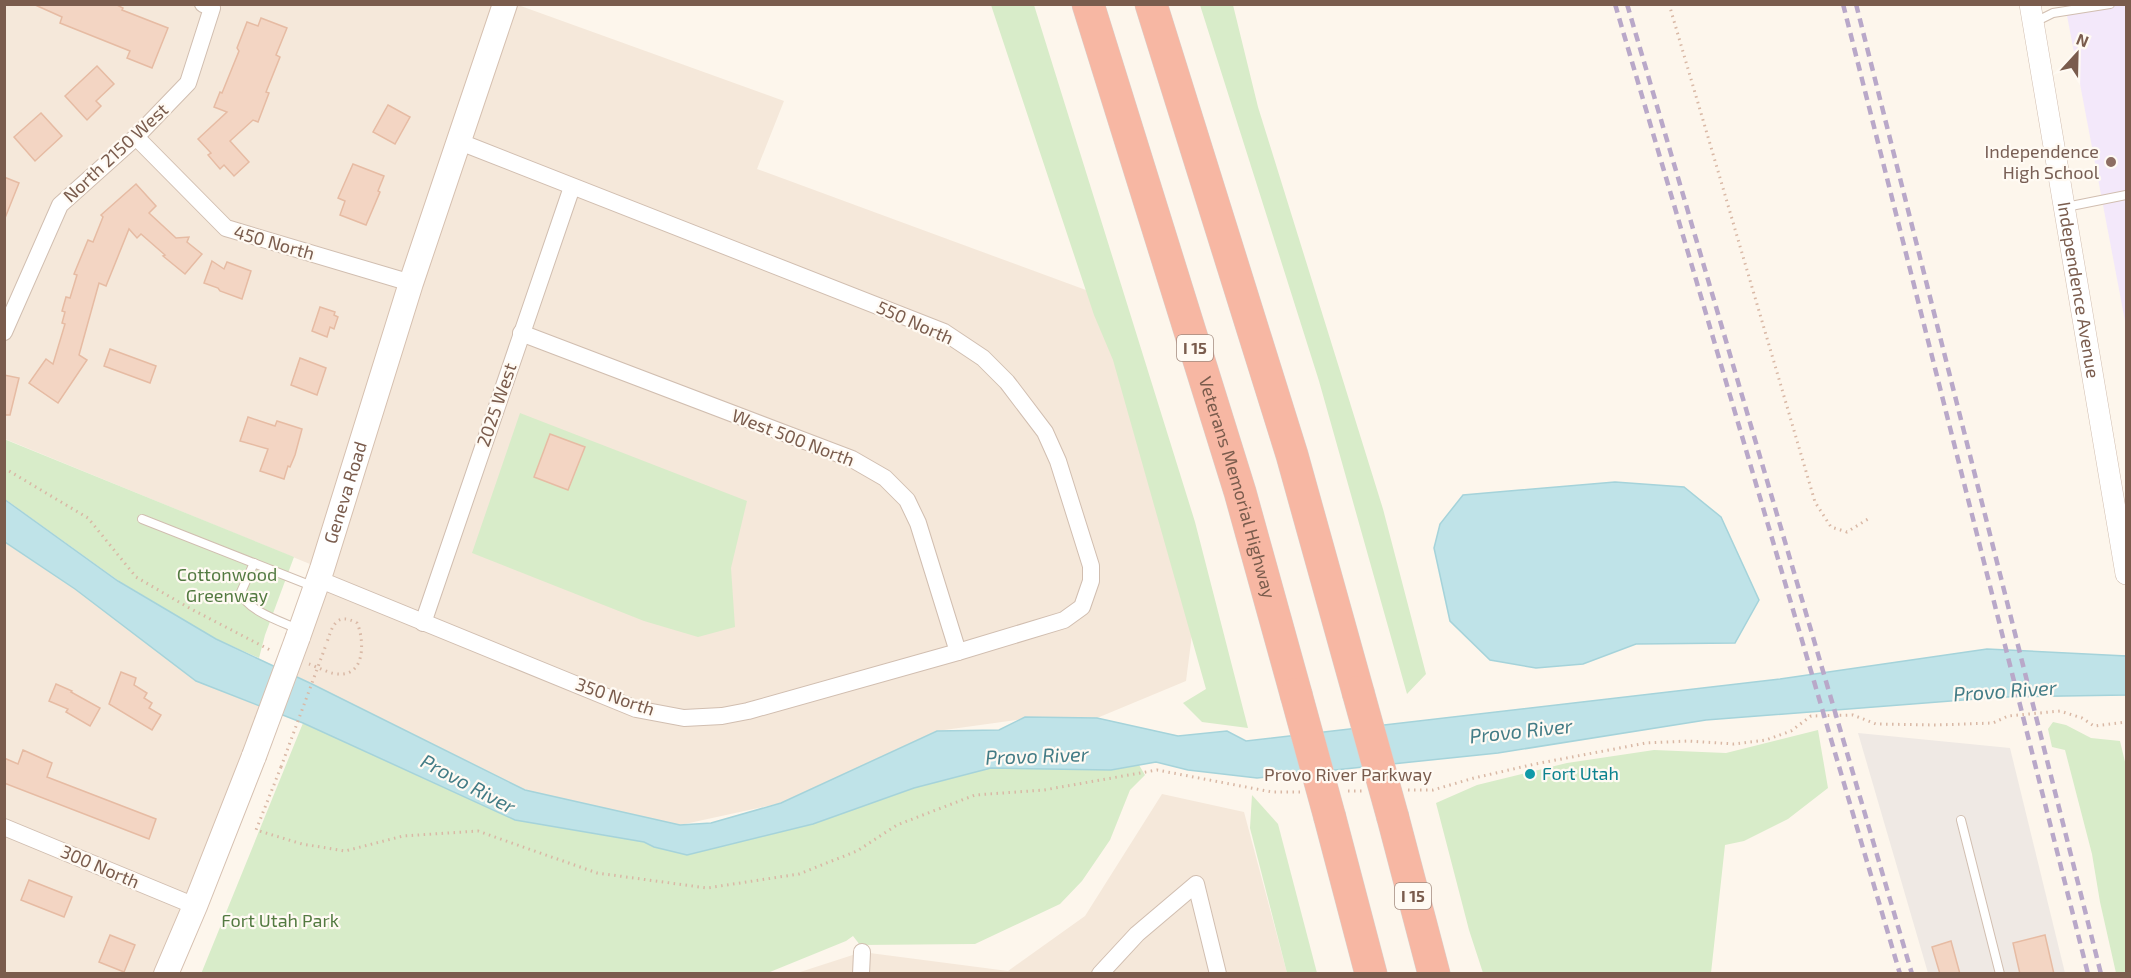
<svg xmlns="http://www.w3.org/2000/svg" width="2131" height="978" font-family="'Exo 2',sans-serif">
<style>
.residential{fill:#f5e8da}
.industrial{fill:#efe9e4}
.education{fill:#f3e8fa}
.green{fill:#d8ecc9}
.water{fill:#bfe3e8;stroke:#a5d3da;stroke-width:1.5}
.building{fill:#f3d5c3;stroke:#e6bba3;stroke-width:1.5}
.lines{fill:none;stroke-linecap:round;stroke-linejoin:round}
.service-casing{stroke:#d1beb0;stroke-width:10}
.minor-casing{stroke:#d1beb0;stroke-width:18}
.tertiary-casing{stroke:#d1beb0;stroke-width:22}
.secondary-casing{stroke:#d6c0b0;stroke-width:26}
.motorway-casing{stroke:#dad1cd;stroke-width:33}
.path{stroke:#d9b8a5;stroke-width:3;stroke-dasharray:1.5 4.5;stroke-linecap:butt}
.service{stroke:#fff;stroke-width:8}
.minor{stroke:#fff;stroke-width:16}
.tertiary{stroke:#fff;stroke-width:21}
.secondary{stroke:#fff;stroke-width:24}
.motorway{stroke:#f7b7a3;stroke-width:32}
.rail{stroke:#b9a8c9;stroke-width:4.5;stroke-dasharray:9 6;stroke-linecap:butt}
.secondary-bridge-casing{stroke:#d6c0b0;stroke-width:26;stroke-linecap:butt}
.motorway-bridge-casing{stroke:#dad1cd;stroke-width:33;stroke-linecap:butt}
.path-bridge{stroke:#d9b8a5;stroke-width:3;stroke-dasharray:1.5 4.5;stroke-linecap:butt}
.secondary-bridge{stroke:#fff;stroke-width:24}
.motorway-bridge{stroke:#f7b7a3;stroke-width:32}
.education-dot{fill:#8d6e63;stroke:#fffaf3;stroke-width:2}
.culture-dot{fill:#0f9aa8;stroke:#fffaf3;stroke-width:2}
.labels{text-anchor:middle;stroke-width:4.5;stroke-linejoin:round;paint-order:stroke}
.shield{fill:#fffaf3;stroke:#a28b7f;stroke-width:1.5}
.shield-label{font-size:16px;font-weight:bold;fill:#7a5c4d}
.education-label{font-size:18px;fill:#785e54;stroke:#fffaf3;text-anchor:end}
.street-label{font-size:18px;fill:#7a5c4d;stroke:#fffaf3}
.park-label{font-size:18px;fill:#537a41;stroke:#fffaf3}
.culture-label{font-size:18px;fill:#0d838f;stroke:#fffaf3;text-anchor:start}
.water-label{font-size:20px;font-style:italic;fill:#437c86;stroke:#fffaf3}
</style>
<rect width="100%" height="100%" fill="#fdf6ec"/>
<g class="residential">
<polygon points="4,5 518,5 784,101 757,169 1094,293 1193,627 1186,681 1097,718 1038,717 937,731 781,803 680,825 525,790 286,671 322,569 5,439"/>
<polygon points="4,542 75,589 271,710 165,973 5,973"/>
<polygon points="1162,794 1244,812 1287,973 794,974 862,952 1008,971 1085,916"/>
</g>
<polygon class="industrial" points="1858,733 2010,748 2065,973 1928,973"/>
<polygon class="education" points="2065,5 2126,5 2126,320 2125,321"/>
<g class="green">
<polygon points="991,5 1034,5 1195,522 1248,728 1202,722 1183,703 1206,689 1113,360 1094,315"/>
<polygon points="1200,5 1233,5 1258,107 1383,509 1426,674 1407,694 1319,381"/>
<polygon points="520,413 747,501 731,568 735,627 698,637 644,621 472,553"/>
<polygon points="4,439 294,557 265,635 259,658 216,639 119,581 5,499"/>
<polygon points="2053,722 2066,725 2091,738 2120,741 2126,766 2126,973 2116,973 2100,902 2092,854 2065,750 2052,747 2048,729"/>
<polygon points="303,723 515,820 644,842 654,847 687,855 813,824 914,788 991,768 1111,770 1139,765 1145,775 1130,790 1110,840 1082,881 1060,904 975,944 860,945 853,936 846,941 765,974 201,974"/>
<polygon points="1818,730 1828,788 1788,819 1744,841 1725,845 1711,973 1483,973 1469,930 1436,803 1477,785 1567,763 1654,750 1726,753"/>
<polygon points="1252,795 1278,824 1317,973 1287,973 1250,828"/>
</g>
<g class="water">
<polygon points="1615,482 1684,487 1721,517 1759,600 1735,643 1636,644 1583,664 1536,668 1490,660 1450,621 1434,548 1440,524 1463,495"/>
<polygon points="4,499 118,581 216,639 312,684 525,790 680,825 711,823 781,803 937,731 999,730 1025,717 1097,718 1178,736 1227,731 1246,741 1780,679 1987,649 2126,656 2126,695 2002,697 1706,720 1498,753 1257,778 1188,770 1156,762 1111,770 991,768 914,788 813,824 687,855 654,847 644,842 515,820 303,723 196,681 75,589 5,542"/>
</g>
<g class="building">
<polygon points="33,4 115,4 123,8 122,10 168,28 152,68 127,58 130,51 60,23 62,17"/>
<polygon points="261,18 287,28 276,55 280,57 266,92 269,93 258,122 253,120 230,141 249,162 234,176 224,165 220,169 208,155 211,153 198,139 227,112 214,107 220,92 222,93 239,51 237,48 247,22 258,26"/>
<polygon points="97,66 114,84 96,101 101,106 87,120 65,96"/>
<polygon points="388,105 410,117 395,144 373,132"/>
<polygon points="41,113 62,136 35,161 14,137"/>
<polygon points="353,164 384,176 378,191 380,192 366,225 340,215 345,201 338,198"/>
<polygon points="4,177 19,183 5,218 4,218"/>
<polygon points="136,184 156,206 149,213 176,238 189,237 187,242 202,254 185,274 163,256 165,255 141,234 137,238 129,229 106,286 99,283 79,355 87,360 58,403 29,383 46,359 53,364 65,324 62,323 65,312 62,311 66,297 70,298 77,275 74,274 88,240 93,242 103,217 101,215"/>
<polygon points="212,261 224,269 227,262 251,271 242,299 220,291 218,288 204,283"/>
<polygon points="320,307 335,312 334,315 338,317 334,329 330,327 327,337 312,331"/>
<polygon points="110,349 156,366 150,383 104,366"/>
<polygon points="300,358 326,368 317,395 291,385"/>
<polygon points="4,375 19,378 10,415 4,415"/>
<polygon points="248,417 275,426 277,421 302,429 295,455 290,467 288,466 284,479 260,471 268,449 240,441"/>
<polygon points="550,434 585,447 568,490 534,477"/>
<polygon points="121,672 136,678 134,685 147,693 144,698 152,703 149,708 161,715 152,730 109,704"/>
<polygon points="56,684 72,691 71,692 100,708 90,726 66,712 68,709 49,701"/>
<polygon points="23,750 52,763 47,777 156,819 149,839 4,783 4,758 18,764"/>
<polygon points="29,880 72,897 64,917 21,900"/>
<polygon points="110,935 135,945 124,972 99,962"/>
<polygon points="2045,935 2054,974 2020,974 2013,943"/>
<polygon points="1951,941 1960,974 1940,974 1932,947"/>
</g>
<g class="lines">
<defs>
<g id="service">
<polyline points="2035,22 2053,13 2110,4"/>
<polyline points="2066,207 2126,195"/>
<polyline points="142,519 312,586"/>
<path d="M 254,563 L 241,592 C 246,611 283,622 300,630"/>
<polyline points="1961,820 2000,974"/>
</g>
<g id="minor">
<polyline points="136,137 226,228 411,283"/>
<polyline points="4,332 60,205 136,137 188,83 212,8 203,4"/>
<polyline points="521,333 852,459 885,478 907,500 918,523 958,652"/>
<polyline points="318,579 636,709 684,718 722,716 748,711 958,652 1064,620 1082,607 1091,581 1091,566 1058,461 1045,432 1007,382 983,358 944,332 460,142"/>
<polyline points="423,623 572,187"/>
<polyline points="4,827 195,906"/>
<polyline points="861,974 862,952"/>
<polyline points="1100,974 1137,934 1196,884 1218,974"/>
</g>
<g id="tertiary">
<path id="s1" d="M 2030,4 L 2126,574"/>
</g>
<g id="secondary">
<path id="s2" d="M 298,637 L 322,569 L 411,283 L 505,4"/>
<polyline points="166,974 195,906 254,756"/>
</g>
<g id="motorway">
<path id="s3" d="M 1088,4 L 1240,492 L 1296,694"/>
<polyline points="1151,4 1292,455 1358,692"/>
<polyline points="1330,818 1371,974"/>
<polyline points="1393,818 1434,974"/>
</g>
</defs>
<use href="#service" class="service-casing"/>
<use href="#minor" class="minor-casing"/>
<use href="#tertiary" class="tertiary-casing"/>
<use href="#secondary" class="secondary-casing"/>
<use href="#motorway" class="motorway-casing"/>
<g class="path">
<polyline points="1669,4 1815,502 1831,527 1847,532 1868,519"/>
<polyline points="4,468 88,518 136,577 191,609 272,651"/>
<path d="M 309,664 C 318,667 331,675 341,674 C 366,674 364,638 357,623 C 335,611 332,628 326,645"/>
<polyline points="281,767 256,830 302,844 345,851 403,836 478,831 597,873 707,888 799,874 857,851 897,825 975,795 1044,790 1157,770 1272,792 1300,792"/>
<polyline points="1408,790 1433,790 1474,778 1535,764 1646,743 1688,741 1734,744 1766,740 1791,731 1811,716 1853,715 1876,724 1936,725 1993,723 2008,716 2060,711 2082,718 2094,726 2126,722"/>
<polyline points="1348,791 1363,791"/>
</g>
<use href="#service" class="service"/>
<use href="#minor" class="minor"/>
<use href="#tertiary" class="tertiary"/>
<use href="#secondary" class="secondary"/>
<use href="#motorway" class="motorway"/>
<g class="rail">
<polyline points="1615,4 1900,974"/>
<polyline points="1627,4 1912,974"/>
<polyline points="1843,4 2088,974"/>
<polyline points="1856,4 2101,974"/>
</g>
<defs>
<polyline id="secondary-bridge" points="254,756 298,637"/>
<g id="motorway-bridge">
<polyline points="1358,692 1393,818"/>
<polyline points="1296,694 1330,818"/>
</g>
</defs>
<use href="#secondary-bridge" class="secondary-bridge-casing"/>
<use href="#motorway-bridge" class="motorway-bridge-casing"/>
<polyline class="path-bridge" points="281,767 326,645"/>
<use href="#secondary-bridge" class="secondary-bridge"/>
<use href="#motorway-bridge" class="motorway-bridge"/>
</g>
<circle class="education-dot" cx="2111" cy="162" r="6"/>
<circle class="culture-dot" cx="1530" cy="774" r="6"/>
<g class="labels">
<g class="shield">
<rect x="1177" y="335" width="36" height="26" rx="4.5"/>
<rect x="1395" y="883" width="36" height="26" rx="4.5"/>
</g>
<g class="shield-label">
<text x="1195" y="354">I 15</text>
<text x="1413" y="902">I 15</text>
</g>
<g class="education-label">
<text x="2099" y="158">Independence<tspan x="2099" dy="21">High School</tspan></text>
</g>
<g class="street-label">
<text transform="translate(116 153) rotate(-43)" y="6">North 2150 West</text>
<text transform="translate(274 243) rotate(16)" y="6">450 North</text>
<text dy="6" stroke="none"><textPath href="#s1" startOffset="290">Independence Avenue</textPath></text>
<text transform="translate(915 323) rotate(24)" y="6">550 North</text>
<text transform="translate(497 405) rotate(-71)" y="6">2025 West</text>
<text transform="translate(793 438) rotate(21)" y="6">West 500 North</text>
<text dy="6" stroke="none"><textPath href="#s3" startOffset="506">Veterans Memorial Highway</textPath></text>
<text dy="6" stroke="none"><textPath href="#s2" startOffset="152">Geneva Road</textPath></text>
<text transform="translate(615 697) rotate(19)" y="6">350 North</text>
<text x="1348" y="781">Provo River Parkway</text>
<text transform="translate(100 867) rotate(23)" y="6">300 North</text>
</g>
<g class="park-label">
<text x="227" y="581">Cottonwood<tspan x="227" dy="21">Greenway</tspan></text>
<text x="280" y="927">Fort Utah Park</text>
</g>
<g class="culture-label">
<text x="1542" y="780">Fort Utah</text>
</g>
<g class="water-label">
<text transform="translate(2005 691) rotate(-4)" y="7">Provo River</text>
<text transform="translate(1521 731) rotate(-6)" y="7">Provo River</text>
<text transform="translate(1037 756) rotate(-2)" y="7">Provo River</text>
<text transform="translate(468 784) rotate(28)" y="7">Provo River</text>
</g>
</g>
<rect width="2131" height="978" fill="none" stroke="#7a5c4d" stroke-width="12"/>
<g transform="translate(2077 54) rotate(22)" stroke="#fffaf3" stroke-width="4.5" paint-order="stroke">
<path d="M0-4.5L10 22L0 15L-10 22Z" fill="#7a5c4d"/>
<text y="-9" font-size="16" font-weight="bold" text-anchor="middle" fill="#7a5c4d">N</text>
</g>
</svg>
